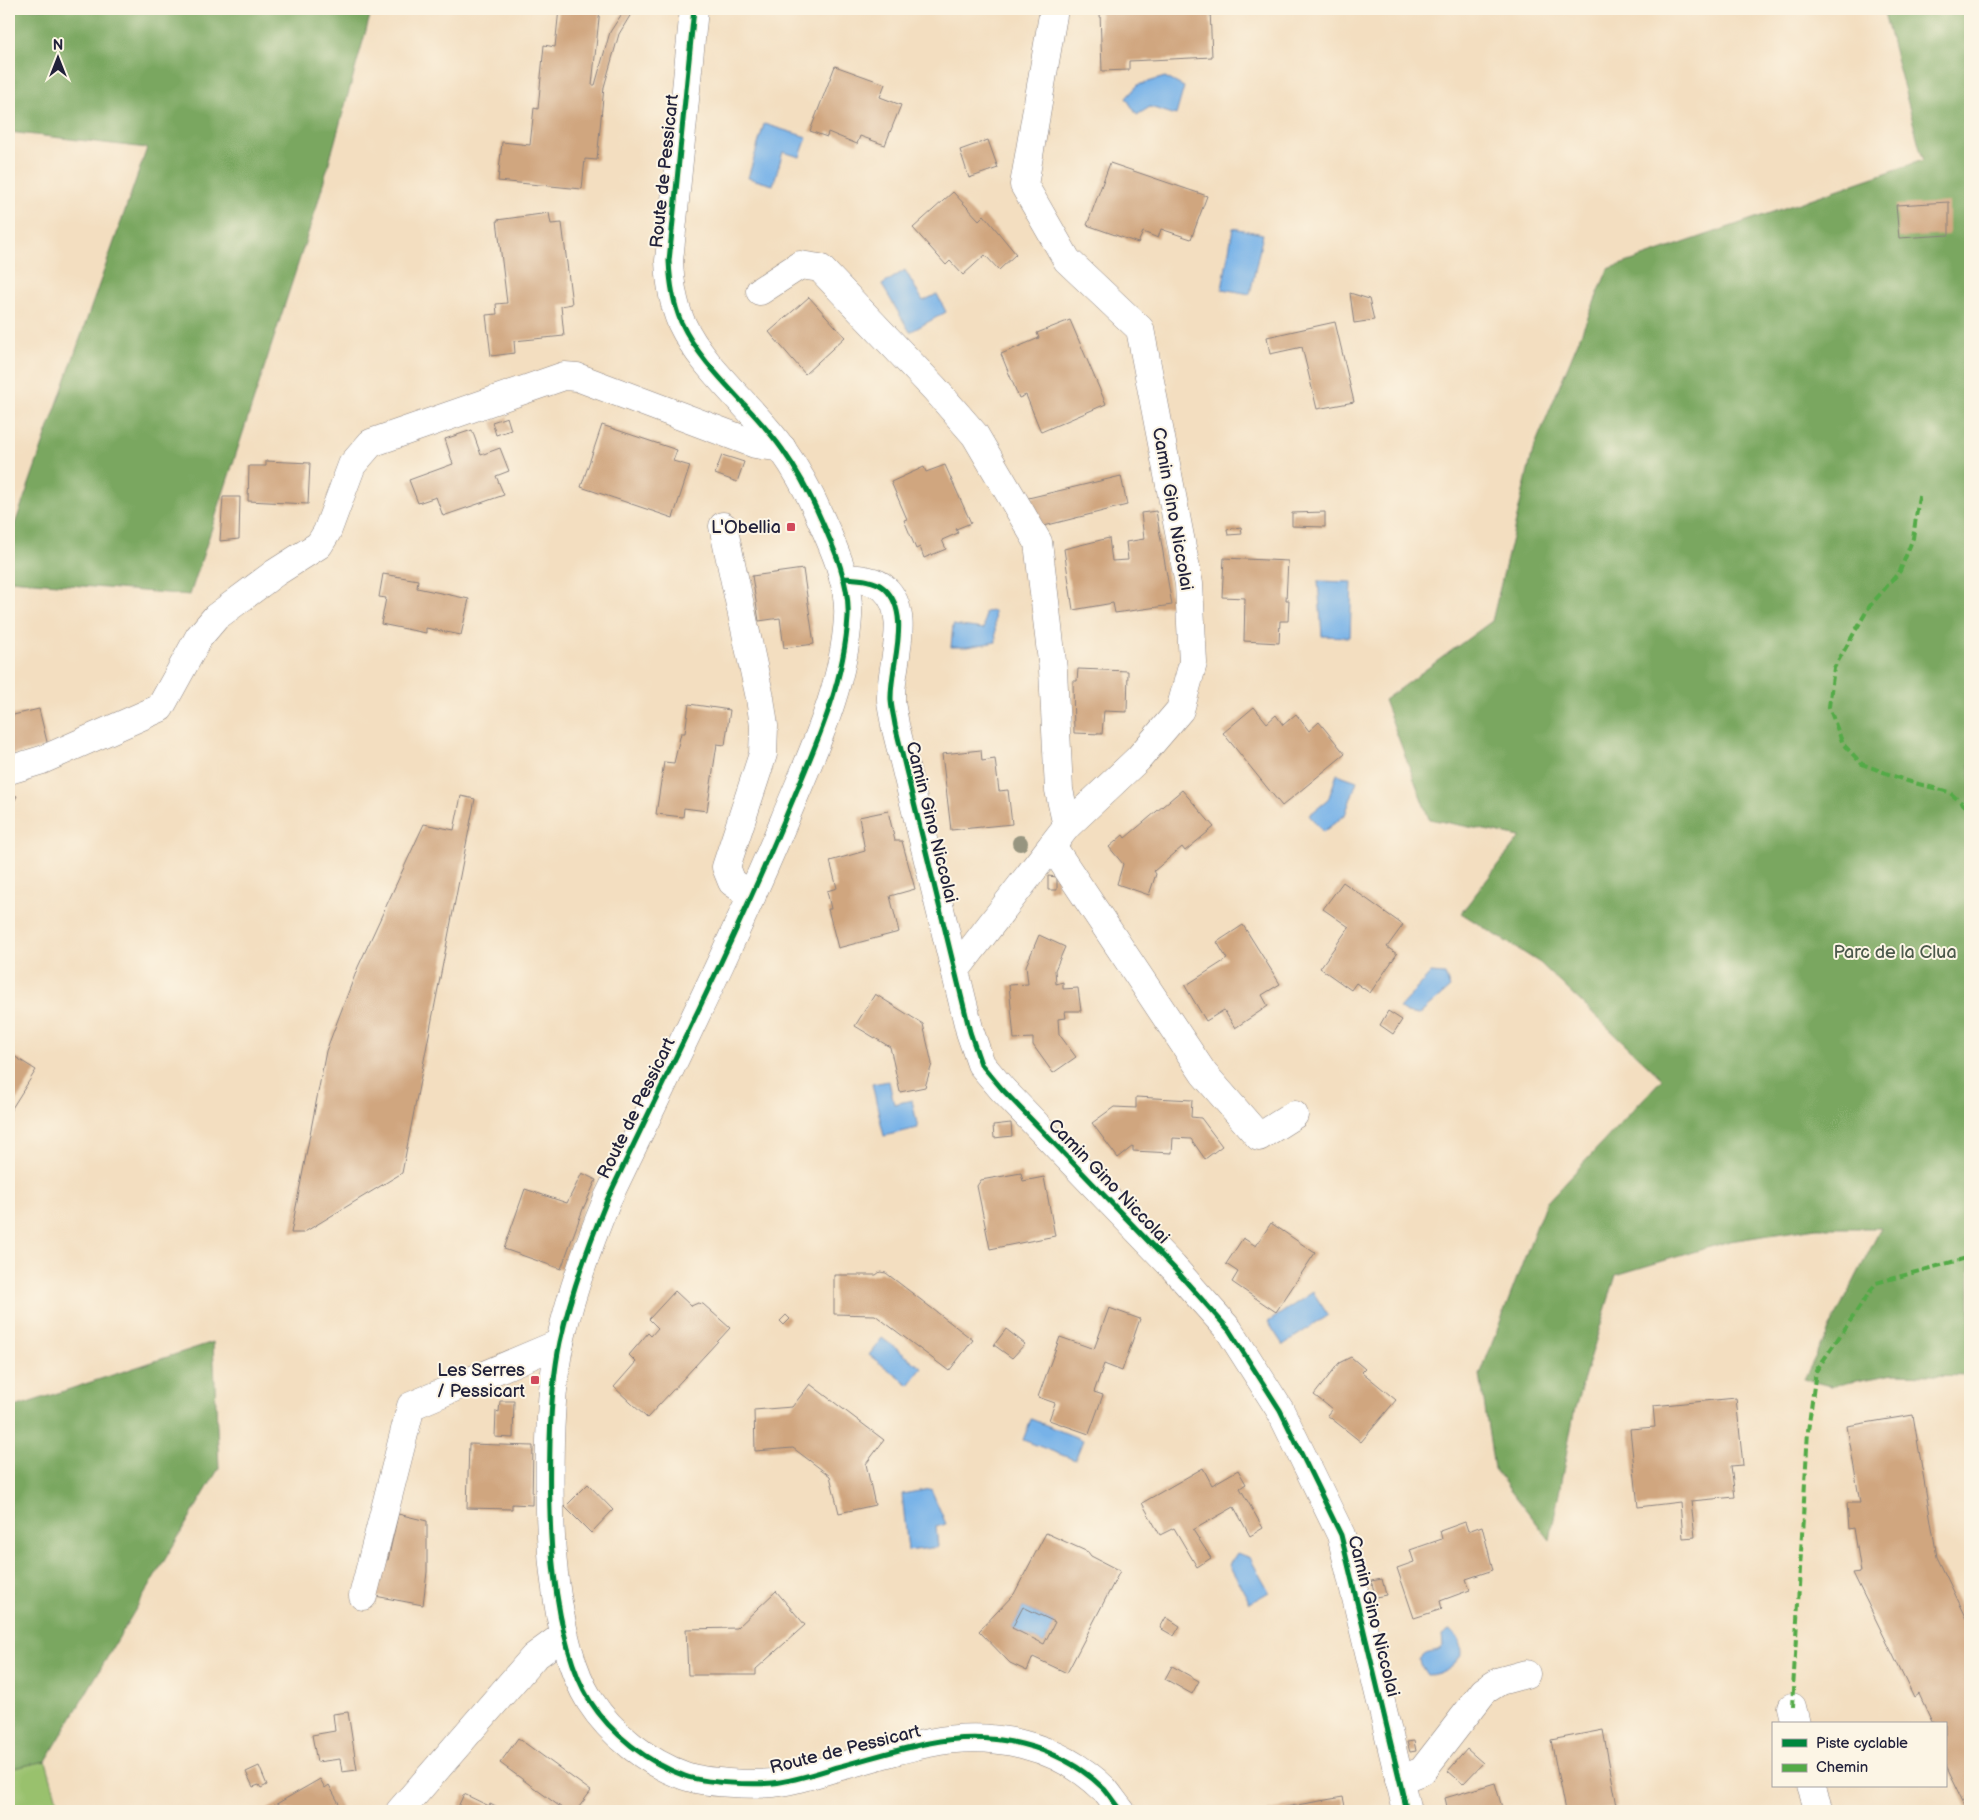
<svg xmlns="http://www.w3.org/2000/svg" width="1979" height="1820" font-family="'Balsamiq Sans',sans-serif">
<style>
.green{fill:#99c16d;stroke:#5e7254}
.forest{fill:#7aa760;stroke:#4e644e}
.water{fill:#77b2e8;stroke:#4c6a92}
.building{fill:#d0a67f;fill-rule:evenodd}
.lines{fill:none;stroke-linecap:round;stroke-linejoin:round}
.minor-casing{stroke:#8a807e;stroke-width:29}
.minor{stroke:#fff;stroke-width:28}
.quiet{stroke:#53aa46;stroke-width:4;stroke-dasharray:8 4;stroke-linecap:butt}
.cycleway-casing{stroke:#fcf5e5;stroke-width:8}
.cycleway{stroke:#00873e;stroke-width:5}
.tree{fill:#979580}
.poi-dot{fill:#d1495b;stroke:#fcf5e5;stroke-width:2}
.labels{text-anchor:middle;stroke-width:4;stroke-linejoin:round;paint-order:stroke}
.street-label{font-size:18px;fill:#22223b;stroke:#fcf5e5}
.poi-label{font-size:18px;fill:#22223b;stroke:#fcf5e5;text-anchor:end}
.park-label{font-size:18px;fill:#4c5a4c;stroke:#fcf5e5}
</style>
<rect width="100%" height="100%" fill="#fcf5e5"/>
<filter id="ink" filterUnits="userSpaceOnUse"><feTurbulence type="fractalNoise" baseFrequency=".02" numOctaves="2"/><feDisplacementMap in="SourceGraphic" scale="10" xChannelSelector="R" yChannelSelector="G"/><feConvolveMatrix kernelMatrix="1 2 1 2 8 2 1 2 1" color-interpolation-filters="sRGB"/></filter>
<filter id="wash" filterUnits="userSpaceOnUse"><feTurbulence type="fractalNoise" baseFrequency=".0096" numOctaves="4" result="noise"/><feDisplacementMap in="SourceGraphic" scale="20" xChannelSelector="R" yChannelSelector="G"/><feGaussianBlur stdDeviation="1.12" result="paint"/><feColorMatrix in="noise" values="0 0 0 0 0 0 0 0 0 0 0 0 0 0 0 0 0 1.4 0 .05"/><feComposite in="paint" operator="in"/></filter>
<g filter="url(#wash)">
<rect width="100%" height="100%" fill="#f3dec0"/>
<polygon class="green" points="46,1761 60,1811 9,1811 9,1769"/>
<g class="forest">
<polygon points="9,9 372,9 316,209 190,595 9,580 9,541 147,148 9,132"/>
<polygon points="1883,9 1970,9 1970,1383 1968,1376 1894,1374 1831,1386 1804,1379 1881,1228 1816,1228 1730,1241 1616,1275 1575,1408 1550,1540 1494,1469 1480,1375 1545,1204 1662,1079 1540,963 1461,913 1520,837 1429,819 1384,700 1492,621 1533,450 1608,269 1923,160"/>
<polygon points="213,1342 219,1468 46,1761 9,1769 9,1409"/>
</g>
<g class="water">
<polygon points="1165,77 1184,87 1176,115 1150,107 1137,115 1126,98 1138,85"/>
<polygon points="764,124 807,137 800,157 783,152 773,185 748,178"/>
<polygon points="1233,228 1263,234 1250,294 1222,289"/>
<polygon points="905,270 923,301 937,294 946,312 910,332 882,285"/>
<polygon points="1318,581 1352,582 1350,637 1322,636"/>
<polygon points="994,611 996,642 967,647 951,647 953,625 984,629 985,612"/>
<polygon points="1337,774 1357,781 1345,815 1323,832 1309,815 1328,800"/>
<polygon points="1431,973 1445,974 1450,988 1419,1015 1406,1013 1399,1008"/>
<polygon points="889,1081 894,1104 912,1100 918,1128 884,1136 872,1084"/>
<polygon points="1313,1292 1328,1315 1283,1345 1268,1322"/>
<polygon points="882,1338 922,1368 909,1385 869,1355"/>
<polygon points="1031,1419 1083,1440 1075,1460 1023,1440"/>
<polygon points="931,1489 946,1524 936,1527 938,1547 908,1551 902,1494"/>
<polygon points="1237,1553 1250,1558 1269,1592 1250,1603 1229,1565"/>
<polygon points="1023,1607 1055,1622 1044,1644 1012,1628"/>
<path d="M 1449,1631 C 1459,1634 1462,1645 1462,1654 C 1455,1666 1441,1675 1427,1675 L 1420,1665 L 1419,1660 C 1427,1647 1435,1655 1443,1646 L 1442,1636 Z"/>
</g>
<g id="blocks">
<g class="building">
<polygon points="559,9 600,9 592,85 595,85 610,32 625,9 634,9 619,34 604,87 597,160 585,159 582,189 498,181 502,142 530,145 534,108 538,109 544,45 555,47"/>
<polygon points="1124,9 1210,9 1212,57 1129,61 1129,70 1102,71 1100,12 1124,11"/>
<polygon points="835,66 885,84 880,97 901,105 885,145 860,136 857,144 828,132 827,137 810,131"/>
<polygon points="988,140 998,168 969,178 960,150"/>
<polygon points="1110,163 1207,196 1191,239 1161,229 1158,238 1143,232 1138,243 1087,225"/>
<polygon points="953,192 979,220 984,215 1016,254 999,270 985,255 963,275 950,261 946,265 913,228"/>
<polygon points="1949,202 1949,235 1899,238 1896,205"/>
<polygon points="549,213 551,224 562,223 572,304 561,306 564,336 514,341 515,353 491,356 486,315 497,314 496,304 507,303 497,220"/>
<polygon points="1350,293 1369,299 1374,320 1354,323"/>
<polygon points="809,297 845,337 805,374 769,332"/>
<polygon points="1070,320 1106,404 1041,432 1026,395 1019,398 1001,354 1039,338 1037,333"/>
<polygon points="1335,322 1354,402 1317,409 1302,347 1270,354 1267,337"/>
<polygon points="507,417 511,430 496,435 492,422"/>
<polygon points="602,425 677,450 673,461 690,466 673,518 581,487"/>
<polygon points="472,430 481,455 500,448 509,471 496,476 504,495 443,516 436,497 418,503 409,480 453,464 445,439"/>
<polygon points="722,455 744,462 737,482 715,474"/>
<polygon points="266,461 310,463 308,504 248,501 249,466 266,466"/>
<polygon points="945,465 971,523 956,529 958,533 942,540 946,549 924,558 920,547 916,549 904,520 907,519 891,482 924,467 926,472"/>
<polygon points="1121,476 1127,505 1036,528 1020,500"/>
<polygon points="223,497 240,497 239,539 220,541"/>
<polygon points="1156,511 1172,605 1115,613 1113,603 1073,610 1064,549 1109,538 1112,561 1128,560 1126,542 1144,539 1141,513"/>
<polygon points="1325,512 1325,527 1292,526 1292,513"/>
<polygon points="1241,527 1242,534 1228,535 1227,529"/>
<polygon points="1224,558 1288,561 1286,600 1289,600 1288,621 1280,621 1279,643 1244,641 1245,598 1222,597"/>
<polygon points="803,569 814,644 784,648 780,618 759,621 752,576"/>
<polygon points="383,574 418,580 417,588 469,599 461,635 426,628 426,633 381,624 386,598 379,597"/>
<polygon points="1078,669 1128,671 1127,712 1104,711 1102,734 1074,733 1073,681 1077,681"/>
<polygon points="689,704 730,710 725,745 717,744 707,811 684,808 683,817 656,814 664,762 674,763 681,733 685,733"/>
<polygon points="1254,707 1267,723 1276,715 1283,725 1296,714 1309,731 1319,722 1345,754 1282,806 1223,733"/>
<polygon points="39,709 48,746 9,755 9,716"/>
<polygon points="981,750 982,761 995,759 999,791 1008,790 1012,824 951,830 942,754"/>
<polygon points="1182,790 1214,827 1185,851 1182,847 1154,871 1156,874 1149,895 1117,884 1123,864 1109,847 1123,835 1125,838"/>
<polygon points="9,793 17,796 9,811"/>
<polygon points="461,796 475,799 402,1173 303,1233 291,1233 326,1051 358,967 424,824 454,830"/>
<polygon points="888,811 895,841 902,841 915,889 890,896 899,932 838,948 828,909 831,909 827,891 837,888 830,861 865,851 859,817"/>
<polygon points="1048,876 1057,877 1057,890 1048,890"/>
<polygon points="1343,882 1403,925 1387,947 1397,954 1370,993 1356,983 1351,990 1320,968 1349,927 1323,909"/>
<polygon points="1243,925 1280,984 1262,995 1268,1006 1235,1028 1224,1010 1206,1021 1185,986 1227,959 1217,942"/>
<polygon points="1039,935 1065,947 1055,970 1056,984 1063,982 1063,989 1078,988 1081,1011 1065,1011 1066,1018 1058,1019 1059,1034 1076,1057 1053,1073 1033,1045 1033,1038 1014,1039 1009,985 1028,984 1026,966"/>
<polygon points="875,994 923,1024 932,1064 925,1087 900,1092 890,1047 855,1026"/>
<polygon points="1388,1011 1402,1020 1393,1034 1380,1025"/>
<polygon points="9,1053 36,1070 9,1113"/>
<polygon points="1136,1097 1192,1100 1191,1117 1201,1118 1222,1146 1205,1159 1191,1139 1173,1138 1172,1153 1133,1151 1133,1146 1118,1158 1092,1123 1114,1107 1136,1108"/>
<polygon points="1011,1123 1012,1136 994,1138 993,1125"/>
<polygon points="582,1173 596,1180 583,1209 561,1269 504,1249 525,1189 567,1203"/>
<polygon points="1021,1173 1023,1181 1044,1177 1055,1236 990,1249 977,1186 981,1180"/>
<polygon points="1271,1223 1315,1253 1276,1312 1232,1282 1238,1272 1226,1264 1243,1238 1256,1246"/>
<polygon points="880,1272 886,1273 973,1340 949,1371 875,1315 834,1314 834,1275 876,1275"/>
<polygon points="675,1291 691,1306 698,1303 703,1304 730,1328 647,1418 614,1387 636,1362 629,1355 648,1333 651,1336 658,1328 649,1319"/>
<polygon points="1109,1308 1140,1319 1122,1371 1104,1364 1094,1392 1103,1395 1089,1434 1049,1420 1055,1403 1038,1397 1060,1337 1094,1349"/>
<polygon points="786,1315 790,1319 784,1325 780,1321"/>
<polygon points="1006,1329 1025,1344 1012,1358 994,1345"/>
<polygon points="1351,1357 1365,1369 1362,1372 1396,1400 1361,1442 1327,1415 1332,1409 1314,1395 1339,1363"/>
<polygon points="810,1384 884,1440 866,1464 875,1505 839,1513 830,1476 793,1448 755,1451 754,1410 792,1407"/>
<polygon points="1736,1398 1743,1465 1731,1466 1735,1497 1691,1501 1695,1537 1683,1538 1680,1502 1638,1507 1630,1429 1655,1427 1653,1406"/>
<polygon points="500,1401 514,1401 513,1438 495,1437 496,1411 499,1412"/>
<polygon points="1913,1415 1937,1557 1970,1625 1970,1811 1968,1811 1945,1764 1945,1724 1933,1724 1919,1694 1914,1698 1853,1573 1861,1572 1854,1528 1849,1529 1847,1503 1860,1503 1847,1426"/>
<polygon points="469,1444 533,1446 532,1505 512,1504 512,1509 467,1508"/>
<polygon points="1203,1468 1212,1485 1238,1470 1246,1484 1240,1488 1263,1528 1250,1536 1234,1507 1193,1530 1211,1558 1197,1567 1174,1528 1160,1535 1142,1503"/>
<polygon points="588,1484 613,1510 591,1533 565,1507"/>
<polygon points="398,1514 427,1521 427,1572 423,1605 375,1596 383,1559 388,1560"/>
<polygon points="1465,1522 1468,1531 1482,1526 1493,1570 1466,1579 1470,1590 1440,1601 1442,1609 1414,1618 1397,1568 1414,1562 1410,1550 1442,1539 1440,1531"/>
<path d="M 1046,1533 L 1088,1552 L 1091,1556 L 1120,1571 L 1067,1673 L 1033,1657 L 1027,1671 L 1010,1663 L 979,1631 L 1014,1594 ZM 1023,1607 L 1055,1622 L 1044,1644 L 1012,1628 Z"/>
<polygon points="1382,1579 1386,1595 1376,1597 1371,1581"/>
<polygon points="776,1591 805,1625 756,1669 756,1675 688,1675 686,1629 737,1628"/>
<polygon points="1166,1617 1180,1626 1174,1636 1160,1628"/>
<polygon points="1172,1666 1199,1681 1192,1694 1165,1679"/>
<polygon points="348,1712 357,1770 342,1772 340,1759 317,1762 312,1735 335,1731 333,1714"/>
<polygon points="1603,1730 1617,1806 1588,1811 1565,1811 1551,1740"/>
<polygon points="518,1738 591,1791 576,1811 566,1811 500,1763"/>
<polygon points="1414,1741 1416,1751 1410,1752 1407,1742"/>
<polygon points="1467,1749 1483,1763 1463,1784 1448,1771"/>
<polygon points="259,1766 267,1785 261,1788 259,1785 253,1787 246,1772"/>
<polygon points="320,1779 325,1788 329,1785 343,1811 266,1810"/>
<polygon points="1495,1783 1503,1811 1448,1811 1445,1798"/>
<polygon points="464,1794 489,1806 490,1804 504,1811 456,1811"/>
<polygon points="1343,1797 1346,1811 1268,1811 1268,1810"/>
</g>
</g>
</g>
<g filter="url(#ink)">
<use href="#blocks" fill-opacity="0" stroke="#8a807e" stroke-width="1"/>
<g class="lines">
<defs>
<g id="minor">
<path d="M 694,9 L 669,261 C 670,282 673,303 681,322 C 704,371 751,405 782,449 C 797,470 810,494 820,517 C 834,548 850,583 848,617 C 844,689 811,755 784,821 C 730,949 667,1074 607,1200 C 588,1246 571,1293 560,1342 C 553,1375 551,1408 550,1441 C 549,1486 549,1530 554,1574 C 559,1616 568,1666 590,1701 C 611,1734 648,1763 685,1776 C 705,1783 751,1785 773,1783 C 794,1781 817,1773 837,1767 C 868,1759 898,1749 929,1743 C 991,1730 1058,1744 1104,1789 C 1110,1796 1115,1804 1121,1811"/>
<polyline points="760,291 800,265 820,268 935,389 975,435 1038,542 1053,670 1059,790 1067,826"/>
<polyline points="723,526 760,698 764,726 763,754 726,867 732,882 752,896"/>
<path d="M 843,578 C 856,579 874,579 884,588 C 913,614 890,665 891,699 C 891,707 894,717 895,725 L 970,1032 L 981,1064 L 1002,1089 L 1173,1267 L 1229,1330 L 1280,1410 L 1341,1535 L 1407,1811"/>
<polyline points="9,770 42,760 160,708 199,637 216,617 275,573 319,545 327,532 352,465 371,443 564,376 577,377 755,444 782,448"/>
<polyline points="1052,846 1204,1074 1259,1137 1294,1115"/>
<polyline points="955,971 1067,826 1138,759 1180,710 1193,663 1189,584 1140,329 1067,260 1024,185 1054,9"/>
<polyline points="363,1596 411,1406 560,1343"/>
<polyline points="1792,1707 1796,1724"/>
<polyline points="1399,1780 1422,1771 1484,1691 1500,1681 1526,1674"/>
<polyline points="1811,1786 1819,1811"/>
<polyline points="400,1811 534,1657 564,1635"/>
</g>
</defs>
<use href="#minor" class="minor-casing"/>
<use href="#minor" class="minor"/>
<g class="quiet">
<polyline points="1919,496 1913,538 1900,571 1869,607 1834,668 1829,707 1843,744 1862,764 1907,781 1949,792 1970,810"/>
<polyline points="1792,1707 1808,1431 1816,1371 1876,1283 1970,1257"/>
</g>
<defs>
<g id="cycleway">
<path d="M 694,9 L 669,261 C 670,282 673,303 681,322 C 704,371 751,405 782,449 C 797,470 810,494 820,517 C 834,548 850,583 848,617 C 844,689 811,755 784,821 C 730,949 667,1074 607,1200 C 588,1246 571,1293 560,1342 C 553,1375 551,1408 550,1441 C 549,1486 549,1530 554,1574 C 559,1616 568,1666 590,1701 C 611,1734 648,1763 685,1776 C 705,1783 751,1785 773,1783 C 794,1781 817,1773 837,1767 C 868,1759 898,1749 929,1743 C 991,1730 1058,1744 1104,1789 C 1110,1796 1115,1804 1121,1811"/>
<path d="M 843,578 C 856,579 874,579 884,588 C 913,614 890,665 891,699 C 891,707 894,717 895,725 L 970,1032 L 981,1064 L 1002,1089 L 1173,1267 L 1229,1330 L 1280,1410 L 1341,1535 L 1407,1811"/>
</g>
</defs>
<use href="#cycleway" class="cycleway-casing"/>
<use href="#cycleway" class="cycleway"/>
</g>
<circle class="tree" cx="1020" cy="843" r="8"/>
</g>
<g class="poi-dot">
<rect x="786" y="522" width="10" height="10" rx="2.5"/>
<rect x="530" y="1375" width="10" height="10" rx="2.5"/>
</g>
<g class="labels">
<g class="street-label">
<text transform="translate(664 171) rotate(-84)" y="6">Route de Pessicart</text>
<text transform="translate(1173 509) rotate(80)" y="6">Camin Gino Niccolai</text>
<text transform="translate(932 822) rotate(76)" y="6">Camin Gino Niccolai</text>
<text transform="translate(636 1108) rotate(-64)" y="6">Route de Pessicart</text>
<text transform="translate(1109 1181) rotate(46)" y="6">Camin Gino Niccolai</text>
<text transform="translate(1374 1616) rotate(76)" y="6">Camin Gino Niccolai</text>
<text transform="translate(845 1749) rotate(-14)" y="6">Route de Pessicart</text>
</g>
<g class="poi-label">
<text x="781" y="533">L'Obellia</text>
<text x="525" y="1376">Les Serres<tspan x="525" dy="21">/ Pessicart</tspan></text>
</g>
<g class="park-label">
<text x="1895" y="958">Parc de la Clua</text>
</g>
</g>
<rect width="1979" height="1820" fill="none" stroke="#fcf5e5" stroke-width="30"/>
<rect x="1772" y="1722" width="175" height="65" fill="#fcf5e5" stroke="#a5a1a1"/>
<rect x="1782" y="1739" width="25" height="8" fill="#00873e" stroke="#a5a1a1"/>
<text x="1816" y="1748" font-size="15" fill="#22223b">Piste cyclable</text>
<rect x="1782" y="1764" width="25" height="8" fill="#53aa46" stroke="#a5a1a1"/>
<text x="1816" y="1772" font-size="15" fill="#22223b">Chemin</text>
<g transform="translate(58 58)" stroke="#fcf5e5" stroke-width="4" paint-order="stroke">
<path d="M0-4L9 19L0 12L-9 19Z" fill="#22223b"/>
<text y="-8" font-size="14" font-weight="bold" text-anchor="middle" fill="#22223b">N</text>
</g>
</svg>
